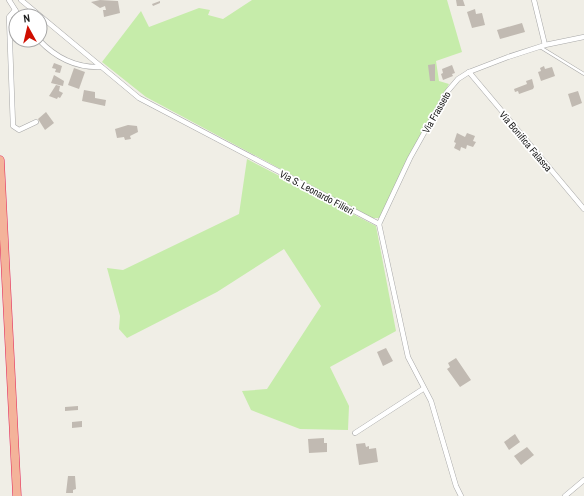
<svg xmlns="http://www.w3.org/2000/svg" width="584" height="496" font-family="'Archivo Narrow',sans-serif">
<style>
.grass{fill:#c6ecaa}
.building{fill:#c1bab2}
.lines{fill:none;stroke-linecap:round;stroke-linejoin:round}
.service-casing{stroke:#a7a7a7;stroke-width:3.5}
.minor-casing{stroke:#a7a7a7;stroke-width:5.5}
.trunk-casing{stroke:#e12055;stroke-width:9}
.service{stroke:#fff;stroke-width:2.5}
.minor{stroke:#fff;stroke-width:4.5}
.trunk{stroke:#f4b39a;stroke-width:8}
.labels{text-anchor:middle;stroke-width:3.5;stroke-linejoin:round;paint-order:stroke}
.street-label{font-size:10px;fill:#202020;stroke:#fff}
</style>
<rect width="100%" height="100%" fill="#f0eee6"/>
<g class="grass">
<polygon points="252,0 447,0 462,52 436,61 439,81 449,84 411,153 383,213 379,218 372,218 146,97 102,62 141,11 149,27 199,8 210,10 208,15 223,19"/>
<polygon points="247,159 376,226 396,331 330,367 349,406 348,430 300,429 251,410 242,391 267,389 321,306 284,249 217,292 127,338 119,329 120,316 107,268 123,270 239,214"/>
</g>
<g class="building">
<polygon points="100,0 118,1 120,13 104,17 103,10 106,10 105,6 100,8 91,2"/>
<polygon points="456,0 463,0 465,6 457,6"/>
<polygon points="160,1 160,3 153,6 152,4"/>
<polygon points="475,9 476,14 482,13 485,25 472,28 467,12"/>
<polygon points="522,23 525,32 500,39 497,30"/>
<polygon points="54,63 62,66 60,73 55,72 56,69 52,68"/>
<polygon points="435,64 435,81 430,81 428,65"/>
<polygon points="452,65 455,73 452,74 453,76 443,80 441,74 443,73 442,69"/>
<polygon points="544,66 545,69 552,67 555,76 541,81 538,72 541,71 540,68"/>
<polygon points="74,68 85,72 79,89 68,85"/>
<polygon points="54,75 64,81 63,86 51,83"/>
<polygon points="532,79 534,87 533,89 519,94 518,91 515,92 514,89 527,84 526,81"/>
<polygon points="56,85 60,86 59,91 63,93 60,98 58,97 57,99 49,96"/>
<polygon points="84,90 95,92 95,98 106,100 105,106 82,101"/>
<polygon points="578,91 582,103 572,107 568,94"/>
<polygon points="46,112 54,123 45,130 38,119"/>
<polygon points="128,125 137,126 138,132 130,136 131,139 125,140 124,137 117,138 115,129"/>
<polygon points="457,133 465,137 467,133 475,136 473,141 476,142 473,147 467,145 466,149 461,147 460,151 454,148 456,143 454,142"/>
<polygon points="386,348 393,361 383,366 377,352"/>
<polygon points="456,358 471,380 460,387 447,369 450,367 448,363"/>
<polygon points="78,406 78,410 65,411 65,407"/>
<polygon points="82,421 82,427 72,428 72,422"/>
<polygon points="515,434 520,442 509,450 504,442"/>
<polygon points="324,438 324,443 327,443 327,452 309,453 308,439"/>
<polygon points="365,443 366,447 369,446 369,449 376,448 378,462 359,465 356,444"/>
<polygon points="527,447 534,455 521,465 514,456"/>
<polygon points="68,476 75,476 76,489 73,490 73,493 66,493"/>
</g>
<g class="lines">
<defs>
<polyline id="service" points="540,47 584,74"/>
<g id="minor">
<polyline points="9,0 19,16"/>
<polyline points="21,0 139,98 379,224 408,357 431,401 456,486 461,496"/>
<polyline points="534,0 545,45"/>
<polyline points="15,10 9,17 13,126 19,130 36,122"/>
<path d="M 39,40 C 56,58 76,68 101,67"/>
<polyline points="469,72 584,209"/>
<polyline points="379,224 410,158 447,92 458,79 469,72 508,57 545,45 584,37"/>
<polyline points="355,433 423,389"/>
<polyline points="565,496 584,480"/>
</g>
<polyline id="trunk" points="0,160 17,496"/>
</defs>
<use href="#service" class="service-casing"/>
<use href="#minor" class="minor-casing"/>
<use href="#trunk" class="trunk-casing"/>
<use href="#service" class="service"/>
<use href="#minor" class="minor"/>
<use href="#trunk" class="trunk"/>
</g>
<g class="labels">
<g class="street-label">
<text transform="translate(436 112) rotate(-60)" y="4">Via Frasseto</text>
<text transform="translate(526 141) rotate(50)" y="4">Via Bonifica Falasca</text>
<text transform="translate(317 192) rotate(28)" y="4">Via S. Leonardo Filieri</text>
</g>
</g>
<g transform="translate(28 28) rotate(352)"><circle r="19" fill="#ffffff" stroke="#a6a6a6"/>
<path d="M0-3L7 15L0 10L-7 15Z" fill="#cf0e00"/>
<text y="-6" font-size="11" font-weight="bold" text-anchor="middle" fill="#202020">N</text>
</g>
</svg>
